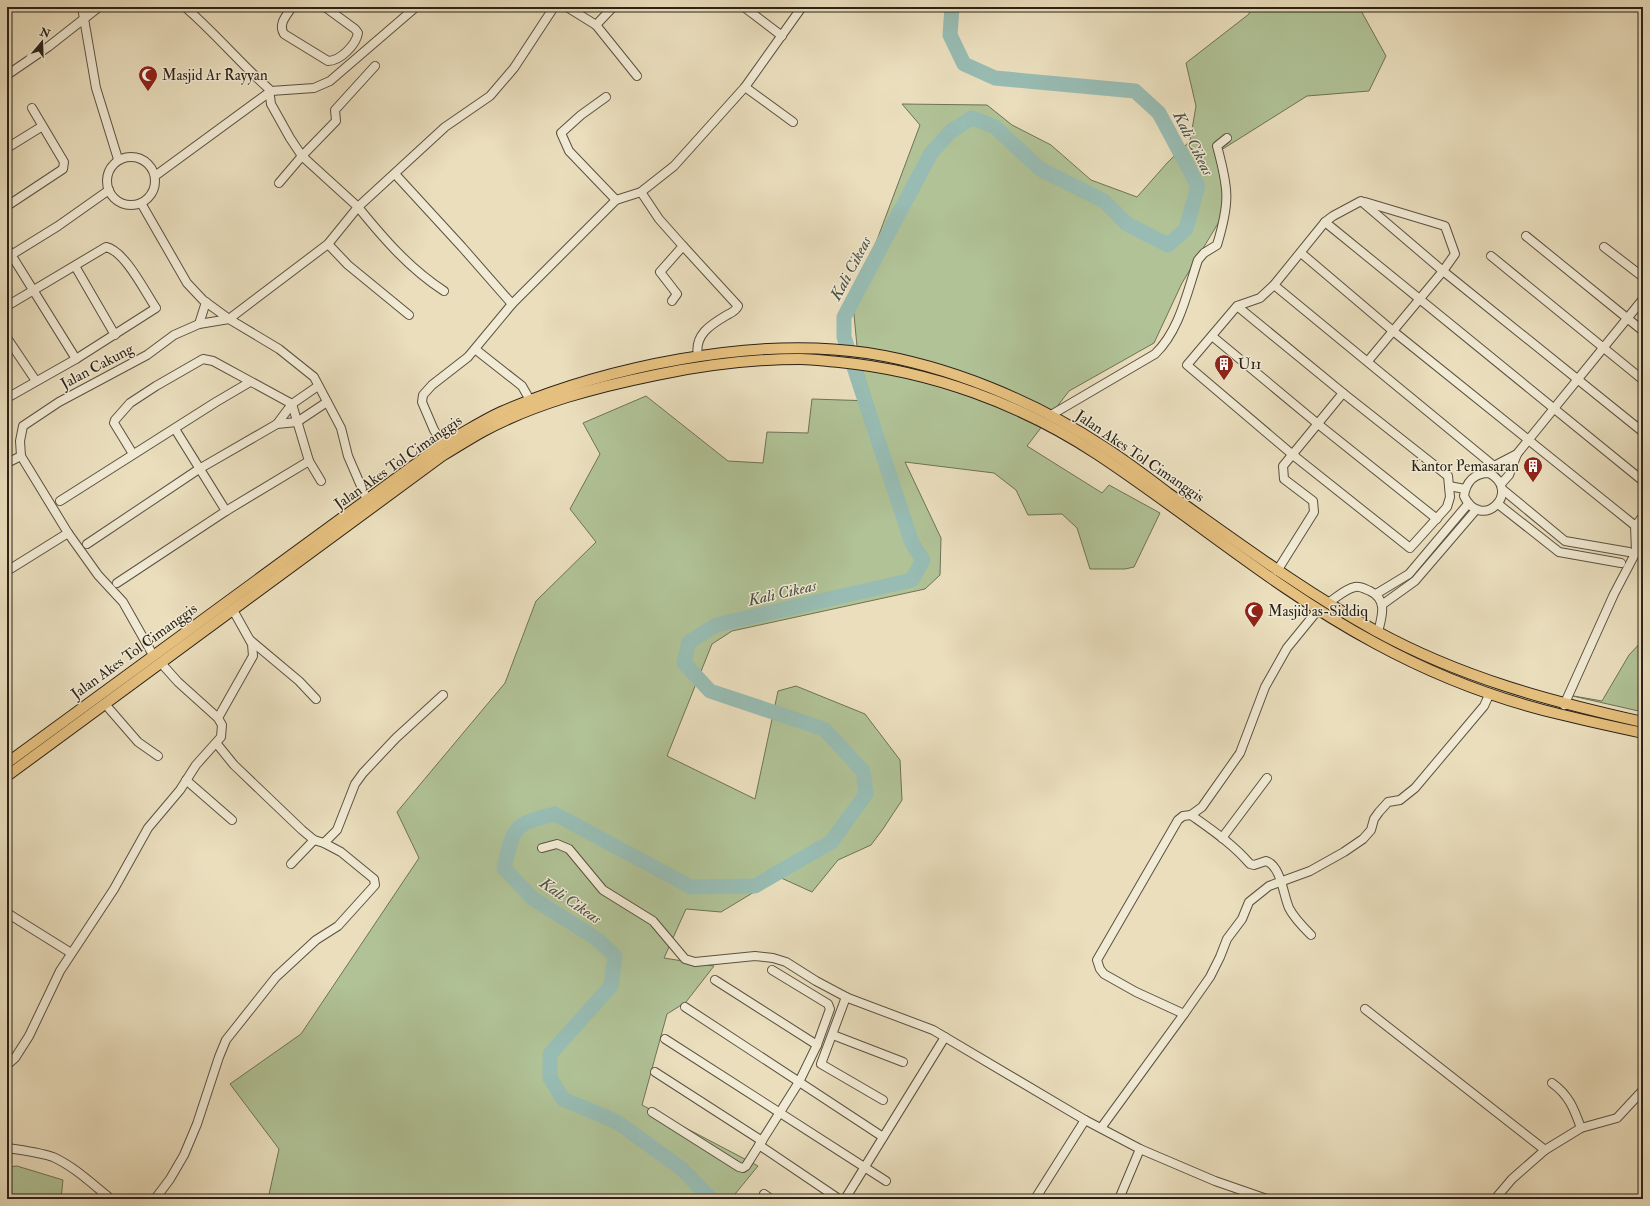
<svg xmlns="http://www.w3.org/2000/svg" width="1650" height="1206" font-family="'IM FELL Double Pica',serif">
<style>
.green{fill:#b0c296;stroke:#6e7257}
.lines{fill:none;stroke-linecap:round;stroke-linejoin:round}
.river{stroke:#98bcb3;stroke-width:15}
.minor-casing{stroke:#5b5141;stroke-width:10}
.major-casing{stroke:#2b2218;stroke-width:12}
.minor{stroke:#f1ead4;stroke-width:8}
.major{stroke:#e5bf7e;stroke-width:10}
.labels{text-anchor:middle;stroke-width:3;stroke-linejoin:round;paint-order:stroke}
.poi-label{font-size:15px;fill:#2b2218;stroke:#f1ead4;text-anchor:start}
.street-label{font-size:15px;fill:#2b2218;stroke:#f1ead4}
.water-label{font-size:16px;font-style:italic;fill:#4c5046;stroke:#f1ead4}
</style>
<rect width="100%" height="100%" fill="#eadebd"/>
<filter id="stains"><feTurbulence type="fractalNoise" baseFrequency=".005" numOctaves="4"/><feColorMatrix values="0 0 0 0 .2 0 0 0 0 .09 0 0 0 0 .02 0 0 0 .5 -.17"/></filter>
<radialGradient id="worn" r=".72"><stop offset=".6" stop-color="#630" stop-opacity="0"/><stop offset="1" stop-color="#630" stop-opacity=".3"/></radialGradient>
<g class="green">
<polygon points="1251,7 1359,7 1386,56 1369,91 1307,96 1218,152 1228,207 1182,283 1154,343 1069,391 1027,446 1102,493 1109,485 1160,513 1134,567 1125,569 1090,569 1077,528 1062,514 1028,515 1016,490 994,473 905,462 941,538 940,575 925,589 732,631 712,644 667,756 755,799 778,691 796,686 865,714 900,760 902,800 883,829 871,845 838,860 812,892 779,877 721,912 686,909 664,958 714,966 686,1002 667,1014 642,1105 758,1166 731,1199 268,1199 279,1149 230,1084 301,1034 419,858 397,812 505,683 536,601 596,542 570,509 600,454 583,423 646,396 728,461 763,463 767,432 808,433 812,399 872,401 858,357 853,304 920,125 902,104 987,105 1012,125 1051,145 1091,180 1137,197 1168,162 1190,141 1196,106 1186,63 1249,14"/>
<polygon points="1643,640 1643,712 1568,695 1602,701 1629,655"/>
<polygon points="17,1166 63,1180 61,1199 7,1199 7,1167"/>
</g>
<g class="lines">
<path class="river" d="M 711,1199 L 682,1169 L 617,1122 L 563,1099 L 550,1078 L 550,1054 L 611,986 L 615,956 L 597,939 L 532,898 L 504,868 C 514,827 513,824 555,814 L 691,887 L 755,886 L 831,842 L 866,794 L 863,771 L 824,729 L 710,691 L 684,663 L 689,642 L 716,625 L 912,580 L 923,560 L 912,543 L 844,337 L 844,317 L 931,153 L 951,131 L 972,118 L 995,127 L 1040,169 L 1104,201 L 1127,224 L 1168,245 L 1186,229 L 1198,186 L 1159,113 L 1135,91 L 995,78 L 964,64 L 950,35 L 952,7"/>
<defs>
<g id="minor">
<polyline points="82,7 96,88 118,159"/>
<path d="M 185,7 C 215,33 240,63 269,89 L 271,104 L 290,138 L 302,156 L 358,207 L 445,127 L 490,96 L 514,68 L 554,7"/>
<path d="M 292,7 C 286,16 278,24 284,34 L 328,61 C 340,61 356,45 358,33 L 355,29 L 325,7"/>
<polyline points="567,7 596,25 637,76"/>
<polyline points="744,7 782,36"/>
<polyline points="596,25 613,7"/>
<polyline points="7,75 48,47 99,7"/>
<polyline points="745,87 793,122"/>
<polyline points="606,97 581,115 561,133 569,151 616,200"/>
<polyline points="7,148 41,127"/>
<circle cx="131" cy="181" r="24"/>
<polyline points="395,174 462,247 512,304"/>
<polyline points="155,176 271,91 314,88 330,81 416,7"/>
<polyline points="279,183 302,156 336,121 335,110 375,66"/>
<polyline points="641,192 659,219 683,246 660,272 677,294 672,301"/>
<polyline points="1365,202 1445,226 1455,254 1443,271 1368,361"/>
<polyline points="141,203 187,283 203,300 229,319 279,349 314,377 341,428 348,456 367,500"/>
<polyline points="7,206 63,169 64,162 32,108"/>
<polyline points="1325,222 1643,481"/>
<polyline points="1526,236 1643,331"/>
<polyline points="328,244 348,265 409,315"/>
<path d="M 683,246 L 738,306 C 736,311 731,313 727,315 C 710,325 694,335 698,356"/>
<polyline points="1604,247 1643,277"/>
<polyline points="7,248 76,359"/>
<polyline points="1301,253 1393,331 1633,524 1637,524 1643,516"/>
<polyline points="1491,256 1643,380"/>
<polyline points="8,257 58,226 109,190"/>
<polyline points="75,266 115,335"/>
<polyline points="1274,285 1494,466"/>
<path d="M 7,306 L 106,247 C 125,251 145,292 156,308 L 76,359 L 7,398"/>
<polyline points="1237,306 1343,393 1448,476 1450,497 1447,507 1410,548 1293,455 1187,365 1237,306 1260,298 1274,285 1325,222 1333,216 1361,201 1443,271 1643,432"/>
<polyline points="199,324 206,302"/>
<polyline points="1212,336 1318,424 1437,519"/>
<polyline points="7,338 36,381"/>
<polyline points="475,349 522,386 530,400"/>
<path d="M 1051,415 L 1155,354 C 1180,330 1187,292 1198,260 L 1204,253 L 1217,245 C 1230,202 1229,190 1217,146 L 1227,138"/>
<polyline points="277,424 297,422 327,402"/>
<polyline points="175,429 226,511"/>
<polyline points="443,444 434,430 422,402 423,395 432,385 468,357 512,304 616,200 641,192 674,166 745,87 802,7"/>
<polyline points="133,454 114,423 115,420 130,403 156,386 203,359 213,361 292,404 309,461 321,481"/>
<polyline points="21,456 68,533 98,575 123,602 153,655"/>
<path d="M 7,463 L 21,456 L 20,441 L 23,426 L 59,402 L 147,355 L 174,335 L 199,324 L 229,319 L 328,244 L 358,207 C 384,239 409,268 444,291"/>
<path d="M 1489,473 C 1523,491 1482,533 1464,496 C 1466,482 1474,473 1489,473 L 1494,466 L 1517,454"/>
<polyline points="1501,484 1509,475 1517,454 1643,299"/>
<polyline points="1449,486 1465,489"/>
<polyline points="1502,489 1565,541 1629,552"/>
<polyline points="60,501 216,402 250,382"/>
<polyline points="1498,504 1559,552 1621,563"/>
<polyline points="87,544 199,469 277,424 292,404 318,386"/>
<polyline points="7,571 68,533"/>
<polyline points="1277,571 1314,512 1313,501 1284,479 1283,466 1343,393"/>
<polyline points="117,583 226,511 309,461"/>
<polyline points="1376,594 1409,574 1468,504"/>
<path d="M 1328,603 C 1336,598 1345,589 1355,587 C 1360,586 1365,589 1370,591 C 1388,600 1382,616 1378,632"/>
<polyline points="1383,604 1415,581 1475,511"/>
<polyline points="250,640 299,681 316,699"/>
<polyline points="105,704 138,742 158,756"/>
<polyline points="1564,705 1614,594 1636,552 1635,525"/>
<polyline points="218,718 253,656 252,644 233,610"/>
<polyline points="186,780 232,820"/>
<path d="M 1191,815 C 1212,830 1233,844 1250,864 L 1254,865 L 1266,861 C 1281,866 1283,894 1289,908 C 1294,918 1303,927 1311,935"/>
<polyline points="1222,838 1267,778"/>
<polyline points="324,843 337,830 355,784 363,773 396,738 443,695"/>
<polyline points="542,848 557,844 569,849 603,890 653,921 685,959 695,962 755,956 773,958 786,962 816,981 848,998 933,1030 1085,1120 1140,1149 1215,1181 1267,1199"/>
<polyline points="291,864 314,840"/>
<polyline points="7,913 71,953"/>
<polyline points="715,980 817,1045"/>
<polyline points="846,997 821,1064 883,1100"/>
<polyline points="685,1007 883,1137"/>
<polyline points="1365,1009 1545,1150"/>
<polyline points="1184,1014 1210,977 1220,957 1227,939 1242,919 1249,902 1269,886 1310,871 1344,852 1363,839 1371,830 1374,819 1379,812 1388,802 1400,800 1415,788 1484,706 1490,693"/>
<polyline points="833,1035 903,1062"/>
<polyline points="665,1039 886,1181"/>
<polyline points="7,1065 15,1058 29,1036 60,971 114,889 148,828 180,790 196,765 221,737 222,725 218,718 178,682 161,663"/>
<polyline points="655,1072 762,1141"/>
<path d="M 1552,1083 C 1569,1095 1574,1109 1581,1128"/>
<polyline points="652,1112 739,1167 743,1168 746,1166 799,1082 817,1045 830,1009 828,1004 772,970"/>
<polyline points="1101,1128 1184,1014 1136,992 1104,974 1100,969 1097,960 1178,820 1183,816 1191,815 1202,807 1240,753 1265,687 1287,648 1318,610"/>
<polyline points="759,1145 839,1199"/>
<path d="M 7,1148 C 22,1150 38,1152 53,1157 C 75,1167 92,1184 111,1199"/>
<polyline points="764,1194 771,1199"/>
<polyline points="155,1199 170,1179 184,1155 197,1124 219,1057 226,1040 276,977 316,940 338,926 375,885 374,879 341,852 324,843 314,840 302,830 234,765 217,744"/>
<polyline points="845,1199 945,1037"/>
<polyline points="1035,1199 1085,1120"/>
<polyline points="1119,1199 1140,1149"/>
<polyline points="1495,1199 1512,1179 1545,1150 1581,1128 1617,1118 1643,1090"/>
</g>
<g id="major">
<path d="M 7,763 L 443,444 C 462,434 481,421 501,412 C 605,367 753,336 867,353 C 950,366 1034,401 1104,447 C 1126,461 1147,477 1168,493 C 1236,541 1303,591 1376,631 C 1462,678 1549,701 1643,722"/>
<path d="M 7,776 L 442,456 C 455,448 468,440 482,432 C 535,403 597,387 656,375 C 704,365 751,359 800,359 C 813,359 826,361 839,362 C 931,371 1021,404 1097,454 C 1191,516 1276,590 1375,643 C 1432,674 1496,699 1559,714 C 1587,721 1615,727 1643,733"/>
</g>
</defs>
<use href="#minor" class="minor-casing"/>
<use href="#major" class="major-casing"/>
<use href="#minor" class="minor"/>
<use href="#major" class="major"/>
</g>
<defs>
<symbol id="mosque-pin" viewBox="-11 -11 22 30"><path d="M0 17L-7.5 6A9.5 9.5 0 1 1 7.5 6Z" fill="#8f2418" stroke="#f1ead4"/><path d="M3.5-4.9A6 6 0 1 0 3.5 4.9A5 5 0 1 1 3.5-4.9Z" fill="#fff"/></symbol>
<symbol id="building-pin" viewBox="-11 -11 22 30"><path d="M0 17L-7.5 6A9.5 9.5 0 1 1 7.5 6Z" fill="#8f2418" stroke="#f1ead4"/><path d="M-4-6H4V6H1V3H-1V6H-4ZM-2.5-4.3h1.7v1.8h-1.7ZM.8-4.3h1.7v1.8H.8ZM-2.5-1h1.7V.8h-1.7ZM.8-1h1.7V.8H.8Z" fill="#fff"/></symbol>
</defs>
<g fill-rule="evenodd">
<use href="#mosque-pin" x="137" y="64" width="22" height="30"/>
<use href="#building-pin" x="1213" y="353" width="22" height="30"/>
<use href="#building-pin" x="1522" y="455" width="22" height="30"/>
<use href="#mosque-pin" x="1243" y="600" width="22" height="30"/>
</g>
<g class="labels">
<g class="poi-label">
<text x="162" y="80">Masjid Ar Rayyan</text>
<text x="1238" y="369">U11</text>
<text x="1519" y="471" text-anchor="end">Kantor Pemasaran</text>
<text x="1268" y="616">Masjid as-Siddiq</text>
</g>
<g class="street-label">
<text transform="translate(97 366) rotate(-28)" y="5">Jalan Cakung</text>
<text transform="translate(1140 456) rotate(34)" y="5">Jalan Akes Tol Cimanggis</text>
<text transform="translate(398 462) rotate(-35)" y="5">Jalan Akes Tol Cimanggis</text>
<text transform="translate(134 651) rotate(-36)" y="5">Jalan Akes Tol Cimanggis</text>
</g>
<g class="water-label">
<text transform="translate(1194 143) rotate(63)" y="6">Kali Cikeas</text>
<text transform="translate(850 268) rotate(-62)" y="6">Kali Cikeas</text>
<text transform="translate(782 592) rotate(-13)" y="6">Kali Cikeas</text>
<text transform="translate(571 900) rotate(34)" y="6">Kali Cikeas</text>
</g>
</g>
<rect width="1650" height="1206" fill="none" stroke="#eadebd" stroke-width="24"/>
<rect x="8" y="8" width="1634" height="1190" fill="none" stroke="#2b2218" stroke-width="2"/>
<rect x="12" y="12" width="1626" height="1182" fill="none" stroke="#2b2218"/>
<g transform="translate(42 42) rotate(19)" stroke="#f1ead4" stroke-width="3" paint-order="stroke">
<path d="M0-3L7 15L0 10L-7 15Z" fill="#2b2218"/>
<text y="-6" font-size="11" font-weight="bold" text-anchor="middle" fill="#2b2218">N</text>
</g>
<rect width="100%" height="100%" filter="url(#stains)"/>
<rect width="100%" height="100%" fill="url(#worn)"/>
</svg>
